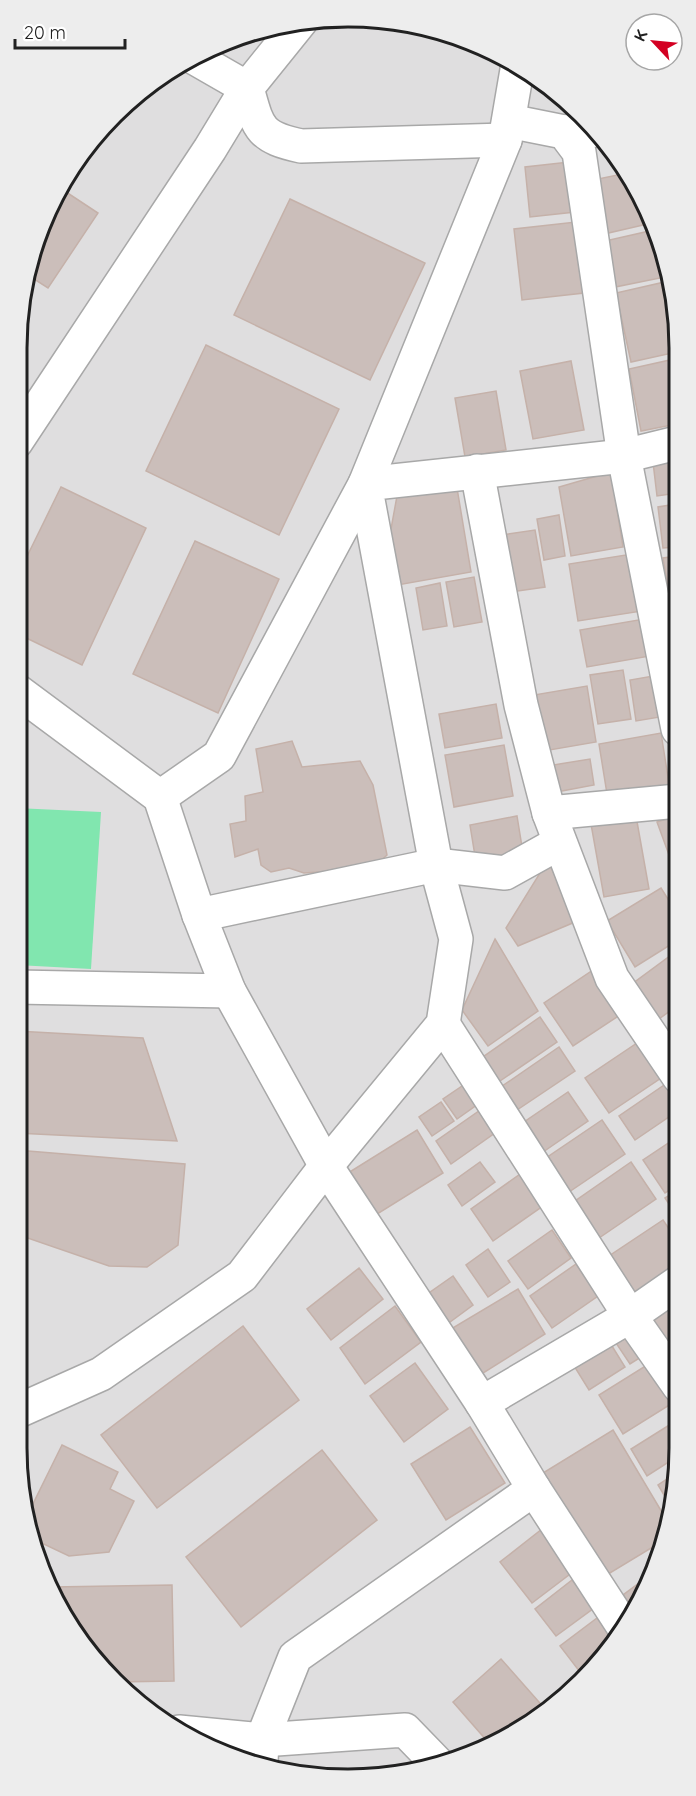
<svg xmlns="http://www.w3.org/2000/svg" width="696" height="1796" viewBox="0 0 696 1796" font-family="Quicksand,sans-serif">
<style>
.residential{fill:#dfdedf}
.pitch{fill:#81e6af}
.building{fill:#cbbeba;stroke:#c5b1a9;stroke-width:1.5}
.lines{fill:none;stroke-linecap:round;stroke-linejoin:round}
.minor-casing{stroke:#a8a8a8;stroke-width:36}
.minor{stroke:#fff;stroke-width:33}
.rim{fill:none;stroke:#212121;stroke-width:3}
</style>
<rect width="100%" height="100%" fill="#f2ede8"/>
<path class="residential" d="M305 19 434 28 514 61 597 129 645 202 677 304 679 1448 668 1534 611 1650 532 1724 413 1773 304 1777 183 1735 99 1666 34 1555 16 1448V348L28 262 85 146 183 61Z"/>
<path class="pitch" d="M16 808 101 812 91 969 17 965Z"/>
<g class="building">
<path d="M569 162 575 212 530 217 525 167Z"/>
<path d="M627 173 645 202 652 223 604 234 593 180Z"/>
<path d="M63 190 98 213 48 288 26 274 28 262Z"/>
<path d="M290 199 425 263 370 380 234 315Z"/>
<path d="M576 222 584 293 522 300 514 229Z"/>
<path d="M654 230 665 277 615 287 605 241Z"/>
<path d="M669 281 677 319V352L631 362 616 293Z"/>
<path d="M206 345 339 409 279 535 146 471Z"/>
<path d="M670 360 677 393V424L641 431 629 369Z"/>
<path d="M571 361 584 430 533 439 520 371Z"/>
<path d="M496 391 506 450 465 457 455 398Z"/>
<path d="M677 458V493L657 496 653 462Z"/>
<path d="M611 472 623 547 571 556 559 487Z"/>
<path d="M61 487 146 528 82 665 16 633V579Z"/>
<path d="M457 488 471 572 392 586 387 551 397 496Z"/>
<path d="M677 504V547L663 548 658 507Z"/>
<path d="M559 515 565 556 544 560 537 519Z"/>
<path d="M535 530 545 587 511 592 502 535Z"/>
<path d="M195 541 279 579 218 713 133 674Z"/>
<path d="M632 554 642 611 578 621 569 564Z"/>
<path d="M677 556V604L671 605 663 558Z"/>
<path d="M474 577 482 622 454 627 446 582Z"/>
<path d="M440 583 447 626 423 630 416 588Z"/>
<path d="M644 619 650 656 587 667 580 630Z"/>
<path d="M623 670 631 719 598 724 590 675Z"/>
<path d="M653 676 660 717 636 721 630 680Z"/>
<path d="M587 686 596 742 538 752 528 696Z"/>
<path d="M496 704 502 738 445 748 439 714Z"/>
<path d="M661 733 670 790 608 800 599 744Z"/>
<path d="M292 741 302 767 360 761 373 785 387 855 373 868 304 873 289 868 271 872 261 865 258 849 235 857 230 824 246 821 245 796 263 792 256 749Z"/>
<path d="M504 745 513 796 454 807 445 755Z"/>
<path d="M590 759 594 785 551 793 547 766Z"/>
<path d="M678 815V861L672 863 657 822Z"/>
<path d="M517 816 523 853 476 862 470 825Z"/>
<path d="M636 816 649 889 604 897 591 824Z"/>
<path d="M548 860 575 922 518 946 506 928Z"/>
<path d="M661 888 678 915V940L635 967 607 921Z"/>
<path d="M495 939 538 1011 488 1046 462 1010Z"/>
<path d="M678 950V1005L659 1019 632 984Z"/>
<path d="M593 970 626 1011 573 1046 544 1003Z"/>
<path d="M540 1017 557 1042 497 1083 480 1059Z"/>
<path d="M678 1027 679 1052 667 1036Z"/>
<path d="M16 1031 143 1038 177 1141 16 1133Z"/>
<path d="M643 1039 667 1074 609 1113 585 1078Z"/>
<path d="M559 1047 575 1071 511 1114 495 1091Z"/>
<path d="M670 1081 679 1094V1110L635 1140 619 1116Z"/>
<path d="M468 1082 481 1102 457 1119 443 1099Z"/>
<path d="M568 1092 588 1121 543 1152 524 1122Z"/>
<path d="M441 1102 454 1121 432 1136 419 1117Z"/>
<path d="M486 1106 502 1128 451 1164 436 1141Z"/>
<path d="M602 1120 625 1154 569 1192 546 1158Z"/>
<path d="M417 1130 443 1173 374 1216 348 1173Z"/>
<path d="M679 1136V1184L665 1193 643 1160Z"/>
<path d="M16 1150 185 1164 178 1245 147 1267 109 1266 16 1234Z"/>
<path d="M480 1162 495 1182 462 1206 448 1185Z"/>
<path d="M631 1162 656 1199 599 1238 575 1201Z"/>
<path d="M530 1167 553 1199 493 1241 471 1209Z"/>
<path d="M679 1189V1219L665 1198Z"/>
<path d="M663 1220 679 1244V1268L634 1299 606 1258Z"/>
<path d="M552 1230 571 1258 528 1289 508 1261Z"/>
<path d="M488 1249 510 1282 488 1297 466 1265Z"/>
<path d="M576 1264 598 1296 552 1328 530 1296Z"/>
<path d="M359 1268 383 1299 331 1340 307 1309Z"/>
<path d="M453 1276 473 1305 446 1325 426 1295Z"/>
<path d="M518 1289 545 1334 480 1375 451 1329Z"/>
<path d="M679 1290V1348L672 1353 644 1317Z"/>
<path d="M395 1306 421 1342 365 1384 340 1348Z"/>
<path d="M630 1321 649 1352 630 1364 610 1334Z"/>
<path d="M243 1326 299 1400 157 1508 101 1435Z"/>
<path d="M607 1338 625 1367 589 1390 571 1361Z"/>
<path d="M415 1363 448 1409 404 1442 370 1396Z"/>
<path d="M647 1365 671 1404 623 1434 599 1395Z"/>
<path d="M679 1419 678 1456 647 1476 631 1449Z"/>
<path d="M470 1427 505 1483 446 1520 411 1464Z"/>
<path d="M613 1430 669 1524 666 1539 605 1576 543 1473Z"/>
<path d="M62 1445 118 1472 110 1489 134 1501 109 1552 69 1556 31 1538 28 1514Z"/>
<path d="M322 1450 377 1520 241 1627 186 1557Z"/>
<path d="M676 1473 672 1504 670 1505 658 1485Z"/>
<path d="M542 1529 574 1571 532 1603 500 1562Z"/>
<path d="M647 1577 632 1607 623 1595Z"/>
<path d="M572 1580 594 1608 556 1636 535 1609Z"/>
<path d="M172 1585 174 1681 117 1682 99 1666 53 1587Z"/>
<path d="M597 1618 615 1642 611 1650 583 1676 560 1646Z"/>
<path d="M501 1659 546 1710 531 1724 488 1742 453 1702Z"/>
</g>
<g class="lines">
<defs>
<g id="minor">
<path d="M193 57 247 88C258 127 258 137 301 146L505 140"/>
<path d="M509 121 564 132 579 152 624 456 678 729"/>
<path d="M564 132 598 130"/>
<path d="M16 442 210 149 247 88 301 21"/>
<path d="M477 471 521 705 549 813"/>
<path d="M16 690 160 797 199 915 229 991 326 1166 482 1403"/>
<path d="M160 797 219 756 365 484 505 140 518 64"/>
<path d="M678 801 549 813 612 978 679 1077"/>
<path d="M199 915 436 865 505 873 559 843"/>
<path d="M16 987 229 991"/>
<path d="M443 1024 630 1316 679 1386"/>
<path d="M16 1412 101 1374 242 1276 326 1166 443 1024 456 939 436 865 365 484 624 456 677 443"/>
<path d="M534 1489 623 1626"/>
<path d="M179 1732 262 1740 261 1762"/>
<path d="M437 1763 405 1730 262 1740 295 1657 534 1489 482 1403 630 1316 679 1282"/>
</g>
</defs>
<use href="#minor" class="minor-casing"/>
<use href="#minor" class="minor"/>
</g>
<path d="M0 0H696V1796H0ZM348 27H348A321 321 0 0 1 669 348V1448A321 321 0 0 1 348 1769H348A321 321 0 0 1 27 1448V348A321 321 0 0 1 348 27Z" fill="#ededed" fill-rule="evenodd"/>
<path class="rim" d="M348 27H348A321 321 0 0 1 669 348V1448A321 321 0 0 1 348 1769H348A321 321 0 0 1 27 1448V348A321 321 0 0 1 348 27Z"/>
<g transform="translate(654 42) rotate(296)"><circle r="28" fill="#ffffff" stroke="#a6a6a6" stroke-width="1.5"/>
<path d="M0-4.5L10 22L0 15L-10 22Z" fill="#d30022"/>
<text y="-9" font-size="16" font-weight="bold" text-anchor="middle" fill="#212121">K</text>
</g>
<path d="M15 39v9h110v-9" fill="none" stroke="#212121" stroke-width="3"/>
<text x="24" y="39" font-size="18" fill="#212121" stroke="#ffffff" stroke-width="4.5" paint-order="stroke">20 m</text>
</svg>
